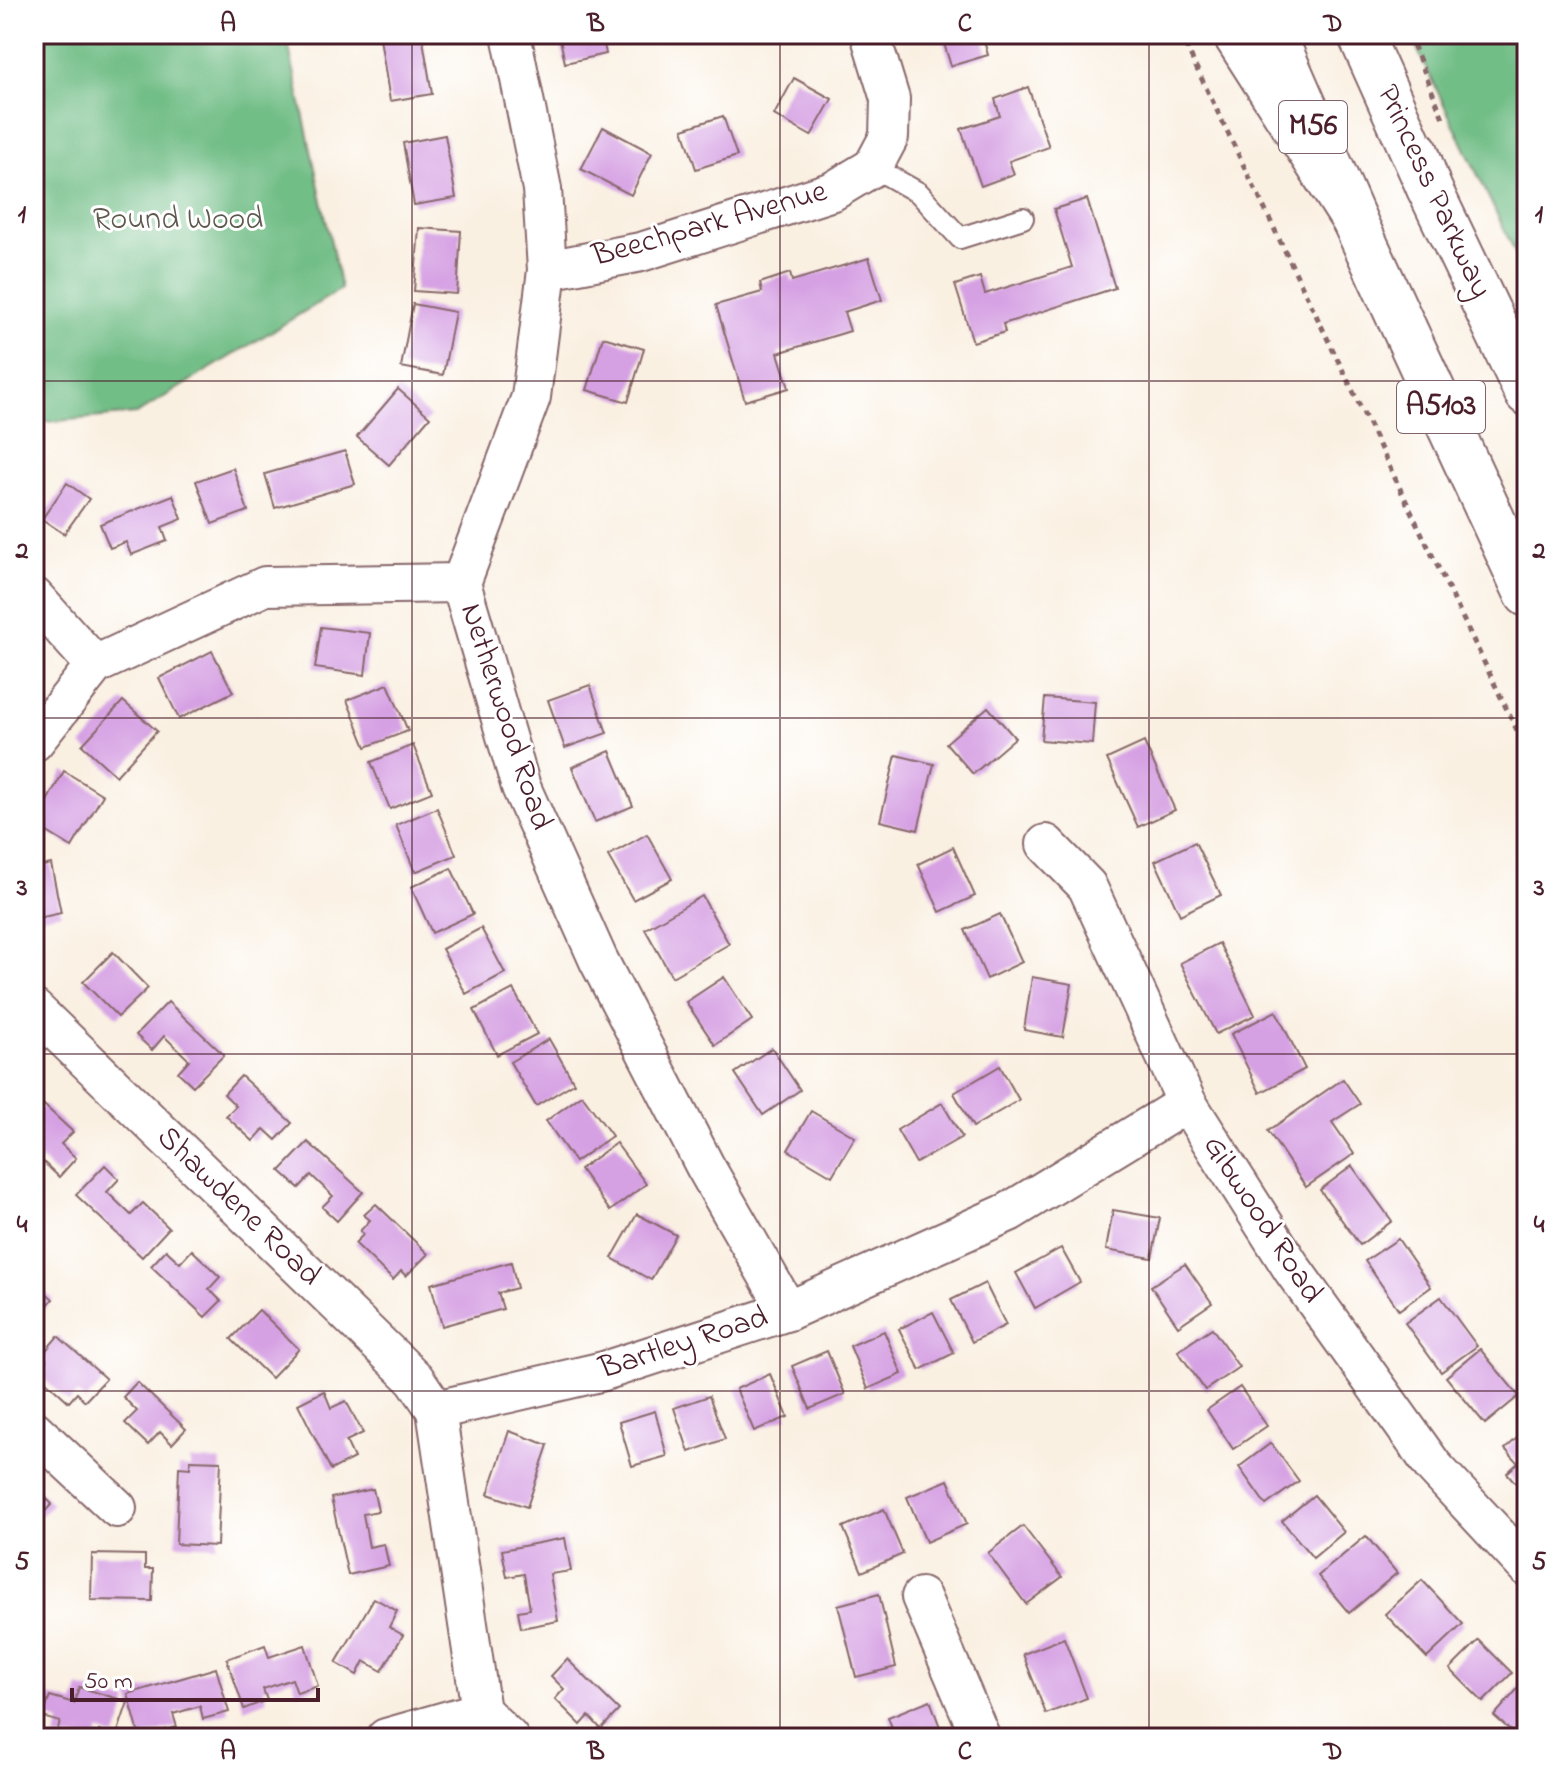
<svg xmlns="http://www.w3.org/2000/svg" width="1561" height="1772" viewBox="0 0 1561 1772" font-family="'Indie Flower',sans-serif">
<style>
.forest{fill:#72be87;stroke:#5e6e59;stroke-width:2}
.building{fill:#d6a1e3}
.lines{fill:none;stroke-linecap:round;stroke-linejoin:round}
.service-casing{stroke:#88686b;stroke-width:24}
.minor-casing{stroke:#88686b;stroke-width:42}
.trunk-casing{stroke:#88686b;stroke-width:48}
.motorway-casing{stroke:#88686b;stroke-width:48}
.path{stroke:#88686b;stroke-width:5;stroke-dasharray:6 6;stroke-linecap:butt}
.service{stroke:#fff;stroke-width:20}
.minor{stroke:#fff;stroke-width:38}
.trunk{stroke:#fff;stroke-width:44}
.motorway{stroke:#fff;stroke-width:44}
.grid{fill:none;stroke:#4a1f2b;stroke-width:2;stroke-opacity:0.55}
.labels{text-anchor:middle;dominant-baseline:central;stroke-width:6;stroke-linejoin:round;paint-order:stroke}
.shield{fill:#fff;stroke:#80626b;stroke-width:2}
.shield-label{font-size:30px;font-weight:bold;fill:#4a1f2b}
.street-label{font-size:32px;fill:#4a1f2b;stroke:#fff}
.park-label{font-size:32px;fill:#5e594e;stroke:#fff}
.neatline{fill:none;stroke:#4a1f2b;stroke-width:3}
.grid-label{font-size:26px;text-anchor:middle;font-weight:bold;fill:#4a1f2b}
</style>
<rect width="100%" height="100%" fill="#fff"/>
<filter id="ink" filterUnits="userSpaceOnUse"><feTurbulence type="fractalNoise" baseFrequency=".0125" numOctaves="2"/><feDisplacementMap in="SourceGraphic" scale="16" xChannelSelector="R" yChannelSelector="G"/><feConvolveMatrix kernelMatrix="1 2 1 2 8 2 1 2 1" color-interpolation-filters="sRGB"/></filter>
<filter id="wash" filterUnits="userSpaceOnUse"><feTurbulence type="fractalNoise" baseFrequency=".006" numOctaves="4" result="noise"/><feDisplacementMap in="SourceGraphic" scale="32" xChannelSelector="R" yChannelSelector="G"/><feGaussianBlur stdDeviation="1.8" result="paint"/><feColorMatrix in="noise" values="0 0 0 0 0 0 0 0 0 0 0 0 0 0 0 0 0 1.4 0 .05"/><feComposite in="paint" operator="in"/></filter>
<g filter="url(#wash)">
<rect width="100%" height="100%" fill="#faf0e2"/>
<g class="forest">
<path d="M34 34H286L341 289 136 414 34 423Z"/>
<path d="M1410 34H1527V277Z"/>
</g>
<g id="blocks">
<g class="building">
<path d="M405 34H422L432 94 390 101 380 38Z"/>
<path d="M559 34H602L606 54 565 63Z"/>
<path d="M941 34H982L988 55 951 66Z"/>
<path d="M794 78 832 99 811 136 774 115Z"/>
<path d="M1028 87 1049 147 1009 161 1014 174 981 186 961 129 1000 116 995 99Z"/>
<path d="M723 116 737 156 696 169 683 129Z"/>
<path d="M603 127 652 153 631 195 581 169Z"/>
<path d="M445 135 456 198 414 205 403 143Z"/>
<path d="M1087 199 1115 288 1003 324 1005 332 973 342 955 285 980 277 985 294 1072 267 1054 209Z"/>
<path d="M419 228 461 231 457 294 414 291Z"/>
<path d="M869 258 882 300 844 312 850 331 778 353 789 388 745 401 716 305 762 292 760 283 790 273 792 281Z"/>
<path d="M413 304 455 312 443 375 401 367Z"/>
<path d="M603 337 644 349 628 402 587 390Z"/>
<path d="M398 389 430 417 389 465 357 437Z"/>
<path d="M345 451 355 484 275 508 265 474Z"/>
<path d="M233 468 248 511 212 524 196 481Z"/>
<path d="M67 483 89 499 64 534 42 519Z"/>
<path d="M173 495 182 519 162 527 167 541 131 555 126 542 110 548 100 524Z"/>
<path d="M321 627 370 633 365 675 315 668Z"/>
<path d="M212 651 233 692 179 719 159 678Z"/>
<path d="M388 684 408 731 366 747 347 700Z"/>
<path d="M590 685 607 733 565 748 548 700Z"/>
<path d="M1045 698 1095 702 1092 744 1041 740Z"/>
<path d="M123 701 157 731 116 776 82 745Z"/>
<path d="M988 707 1015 738 973 774 946 743Z"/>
<path d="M1144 742 1175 810 1138 827 1107 759Z"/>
<path d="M413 745 432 792 390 809 371 762Z"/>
<path d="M610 751 633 806 595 822 572 767Z"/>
<path d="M896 755 934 764 918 830 880 821Z"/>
<path d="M64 771 103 795 72 847 34 824Z"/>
<path d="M437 808 456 855 415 872 396 825Z"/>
<path d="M647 834 672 879 633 900 608 856Z"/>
<path d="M1195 842 1221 895 1180 915 1155 861Z"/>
<path d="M953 847 975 896 940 912 918 864Z"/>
<path d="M51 864 61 913 34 919V868Z"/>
<path d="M451 868 473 914 432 933 411 887Z"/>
<path d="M702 896 729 944 672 977 645 929Z"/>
<path d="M1000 914 1022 962 987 979 965 930Z"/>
<path d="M481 928 505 973 466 994 442 949Z"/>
<path d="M1219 943 1255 1015 1216 1034 1180 963Z"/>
<path d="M113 952 148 988 118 1017 83 982Z"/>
<path d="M724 977 752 1020 715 1045 686 1002Z"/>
<path d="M1032 977 1072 984 1063 1037 1024 1030Z"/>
<path d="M513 989 537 1034 497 1055 474 1010Z"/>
<path d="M168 1002 224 1055 193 1086 178 1072 189 1060 164 1036 152 1050 136 1035Z"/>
<path d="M1276 1011 1305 1069 1260 1093 1231 1034Z"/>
<path d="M549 1039 574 1083 536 1106 510 1062Z"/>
<path d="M772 1048 800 1090 763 1115 735 1073Z"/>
<path d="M1000 1066 1019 1100 973 1127 954 1093Z"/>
<path d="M241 1076 292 1123 276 1140 264 1129 253 1141 226 1116 236 1106 224 1094Z"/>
<path d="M1343 1079 1360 1104 1332 1122 1354 1154 1306 1187 1268 1131Z"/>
<path d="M582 1095 612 1136 575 1162 546 1121Z"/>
<path d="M942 1103 962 1137 916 1163 897 1130Z"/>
<path d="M44 1105 73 1132 61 1144 76 1158 59 1177 34 1153V1116Z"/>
<path d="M811 1111 855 1137 832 1176 788 1150Z"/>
<path d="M308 1142 363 1192 337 1221 322 1207 333 1196 311 1175 299 1188 280 1171Z"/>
<path d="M616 1143 646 1184 610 1211 580 1169Z"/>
<path d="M105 1165 119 1179 107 1192 131 1215 143 1203 169 1228 142 1257 76 1195Z"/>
<path d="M1352 1166 1392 1221 1360 1245 1320 1190Z"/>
<path d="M376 1204 428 1254 406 1276 401 1271 393 1280 355 1243 364 1234 360 1231 370 1220 364 1215Z"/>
<path d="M1113 1210 1160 1218 1152 1258 1106 1250Z"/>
<path d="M637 1214 676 1235 651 1280 612 1258Z"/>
<path d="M1398 1239 1431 1287 1399 1310 1365 1261Z"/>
<path d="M1061 1248 1080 1282 1035 1308 1016 1273Z"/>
<path d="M166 1250 180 1263 192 1250 220 1277 209 1289 221 1301 205 1317 151 1266Z"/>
<path d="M511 1262 517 1288 498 1293 503 1309 442 1326 431 1284Z"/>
<path d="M1185 1264 1212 1303 1178 1326 1151 1286Z"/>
<path d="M34 1282 53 1299 37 1317 34 1315Z"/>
<path d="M985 1283 1006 1325 972 1342 951 1300Z"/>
<path d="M1441 1297 1477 1346 1441 1372 1405 1323Z"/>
<path d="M259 1310 299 1349 271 1378 231 1339Z"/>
<path d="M933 1312 954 1353 920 1370 899 1329Z"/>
<path d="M1212 1328 1239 1367 1205 1390 1178 1351Z"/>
<path d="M884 1331 902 1374 868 1389 850 1346Z"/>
<path d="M58 1336 106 1379 85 1401 77 1393 69 1402 35 1371 46 1360 41 1356Z"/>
<path d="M1480 1349 1519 1396 1485 1424 1446 1377Z"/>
<path d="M827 1351 845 1394 810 1409 792 1366Z"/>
<path d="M770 1374 788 1417 754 1431 736 1389Z"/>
<path d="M137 1382 186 1429 172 1444 160 1432 148 1445 125 1423 137 1411 123 1397Z"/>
<path d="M1240 1387 1267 1426 1233 1449 1207 1410Z"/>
<path d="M324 1391 331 1408 346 1401 363 1433 346 1441 354 1458 331 1470 298 1404Z"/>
<path d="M709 1396 725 1439 689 1452 674 1408Z"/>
<path d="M655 1411 667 1456 632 1466 619 1422Z"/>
<path d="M1527 1429V1496L1507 1473 1518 1463 1505 1449Z"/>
<path d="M509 1431 548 1445 527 1507 488 1494Z"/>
<path d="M1271 1443 1299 1481 1266 1505 1239 1467Z"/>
<path d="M190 1460 221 1461 217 1546 176 1544 179 1467 190 1468Z"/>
<path d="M948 1480 967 1524 926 1542 907 1497Z"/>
<path d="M34 1486 52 1504 34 1523Z"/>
<path d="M373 1489 378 1511 363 1514 369 1547 384 1544 389 1566 348 1575 331 1498Z"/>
<path d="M1314 1495 1344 1532 1313 1558 1282 1521Z"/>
<path d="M884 1509 903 1554 862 1572 843 1527Z"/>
<path d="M1023 1526 1062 1577 1026 1604 988 1553Z"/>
<path d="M1366 1536 1397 1573 1349 1613 1318 1576Z"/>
<path d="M565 1538 571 1571 550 1574 558 1621 521 1628 518 1611 530 1609 524 1574 507 1577 502 1550Z"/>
<path d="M92 1554 145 1555V1569H153L152 1601 91 1600Z"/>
<path d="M1422 1580 1463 1624 1427 1658 1385 1614Z"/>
<path d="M879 1594 896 1667 856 1677 838 1605Z"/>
<path d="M374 1598 397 1611 389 1627 403 1635 382 1671 364 1661 357 1675 336 1663Z"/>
<path d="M1064 1638 1087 1698 1046 1714 1023 1654Z"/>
<path d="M1479 1640 1512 1673 1483 1702 1450 1669Z"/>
<path d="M265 1645 269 1657 305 1645 318 1686 297 1693 292 1679 263 1689 267 1700 244 1709 227 1659Z"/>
<path d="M567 1659 619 1710 601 1729 589 1716 581 1725 555 1699 564 1689 551 1676Z"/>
<path d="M216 1668 229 1712 203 1719 200 1706 173 1714 177 1727 140 1737 128 1694Z"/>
<path d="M1521 1685 1527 1691V1738H1519L1494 1716Z"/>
<path d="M79 1687 128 1702 116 1737 99 1731 97 1738H55L60 1722 43 1717 50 1696 74 1703Z"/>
<path d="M930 1700 944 1738H896L888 1717Z"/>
</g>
</g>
</g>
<g filter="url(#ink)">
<use href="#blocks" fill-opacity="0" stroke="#88686b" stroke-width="2"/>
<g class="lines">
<defs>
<path id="service" d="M873 167 919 193 960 238 1023 218"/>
<g id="minor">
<path d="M511 34 542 189 547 270 531 397 461 583 521 787 598 959 705 1166 788 1311"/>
<path d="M547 270 641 252 833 191 873 167 889 137 890 99 870 34"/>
<path d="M34 597 95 665"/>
<path d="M34 742 95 665 265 586 461 583"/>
<path d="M1046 844 1087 886 1187 1103 1293 1270 1433 1466 1527 1567"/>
<path d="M34 1009 415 1379 436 1410"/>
<path d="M34 1430 117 1508"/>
<path d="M921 1597 981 1738"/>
<path d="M481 1711 436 1410 604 1371 788 1311 1009 1212 1187 1103"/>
<path d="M481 1711 509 1738"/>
<path d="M386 1738 481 1711"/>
</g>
<g id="trunk">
<path d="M1235 34 1354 220 1527 594"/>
<path d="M1416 152 1429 188 1527 393"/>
</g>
<g id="motorway">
<path d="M1273 34 1354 220"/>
<path d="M1360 34 1429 188"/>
</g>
</defs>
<use href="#service" class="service-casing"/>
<use href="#minor" class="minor-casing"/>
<use href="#trunk" class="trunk-casing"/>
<use href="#motorway" class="motorway-casing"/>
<g class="path">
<path d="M1180 34 1527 751"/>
<path d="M1409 34 1443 118"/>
</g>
<use href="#service" class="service"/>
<use href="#minor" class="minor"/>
<use href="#trunk" class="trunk"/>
<use href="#motorway" class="motorway"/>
</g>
</g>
<path class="grid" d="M412 34V1738M780 34V1738M1149 34V1738M34 381H1527M34 718H1527M34 1054H1527M34 1391H1527"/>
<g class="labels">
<g class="shield">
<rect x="1279" y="101" width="68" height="52" rx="6"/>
<rect x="1397" y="381" width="88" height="52" rx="6"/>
</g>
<g class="shield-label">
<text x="1313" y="127">M56</text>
<text x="1441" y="407">A5103</text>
</g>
<g class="street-label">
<text transform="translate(1433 192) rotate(65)">Princess Parkway</text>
<text transform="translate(710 225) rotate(-16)">Beechpark Avenue</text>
<text transform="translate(505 717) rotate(72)">Netherwood Road</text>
<text transform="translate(238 1207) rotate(44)">Shawdene Road</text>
<text transform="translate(1262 1220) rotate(57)">Gibwood Road</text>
<text transform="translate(684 1344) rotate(-18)">Bartley Road</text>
</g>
<g class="park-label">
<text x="178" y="220">Round Wood</text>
</g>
</g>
<rect width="1561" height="1772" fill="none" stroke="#fff" stroke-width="88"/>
<path d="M72 1688v12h246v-12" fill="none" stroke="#4a1f2b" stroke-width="4"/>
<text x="84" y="1688" font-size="24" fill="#4a1f2b" stroke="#ffffff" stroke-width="6" paint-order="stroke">50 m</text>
<rect x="44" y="44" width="1473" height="1684" class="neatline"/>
<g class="grid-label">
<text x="228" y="31">A</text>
<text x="596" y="31">B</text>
<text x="965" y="31">C</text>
<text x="1333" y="31">D</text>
<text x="22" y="222">1</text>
<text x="1539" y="222">1</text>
<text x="22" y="558">2</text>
<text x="1539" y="558">2</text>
<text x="22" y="895">3</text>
<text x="1539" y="895">3</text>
<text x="22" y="1232">4</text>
<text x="1539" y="1232">4</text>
<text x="22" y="1569">5</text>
<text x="1539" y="1569">5</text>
<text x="228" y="1759">A</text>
<text x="596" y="1759">B</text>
<text x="965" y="1759">C</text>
<text x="1333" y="1759">D</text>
</g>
</svg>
